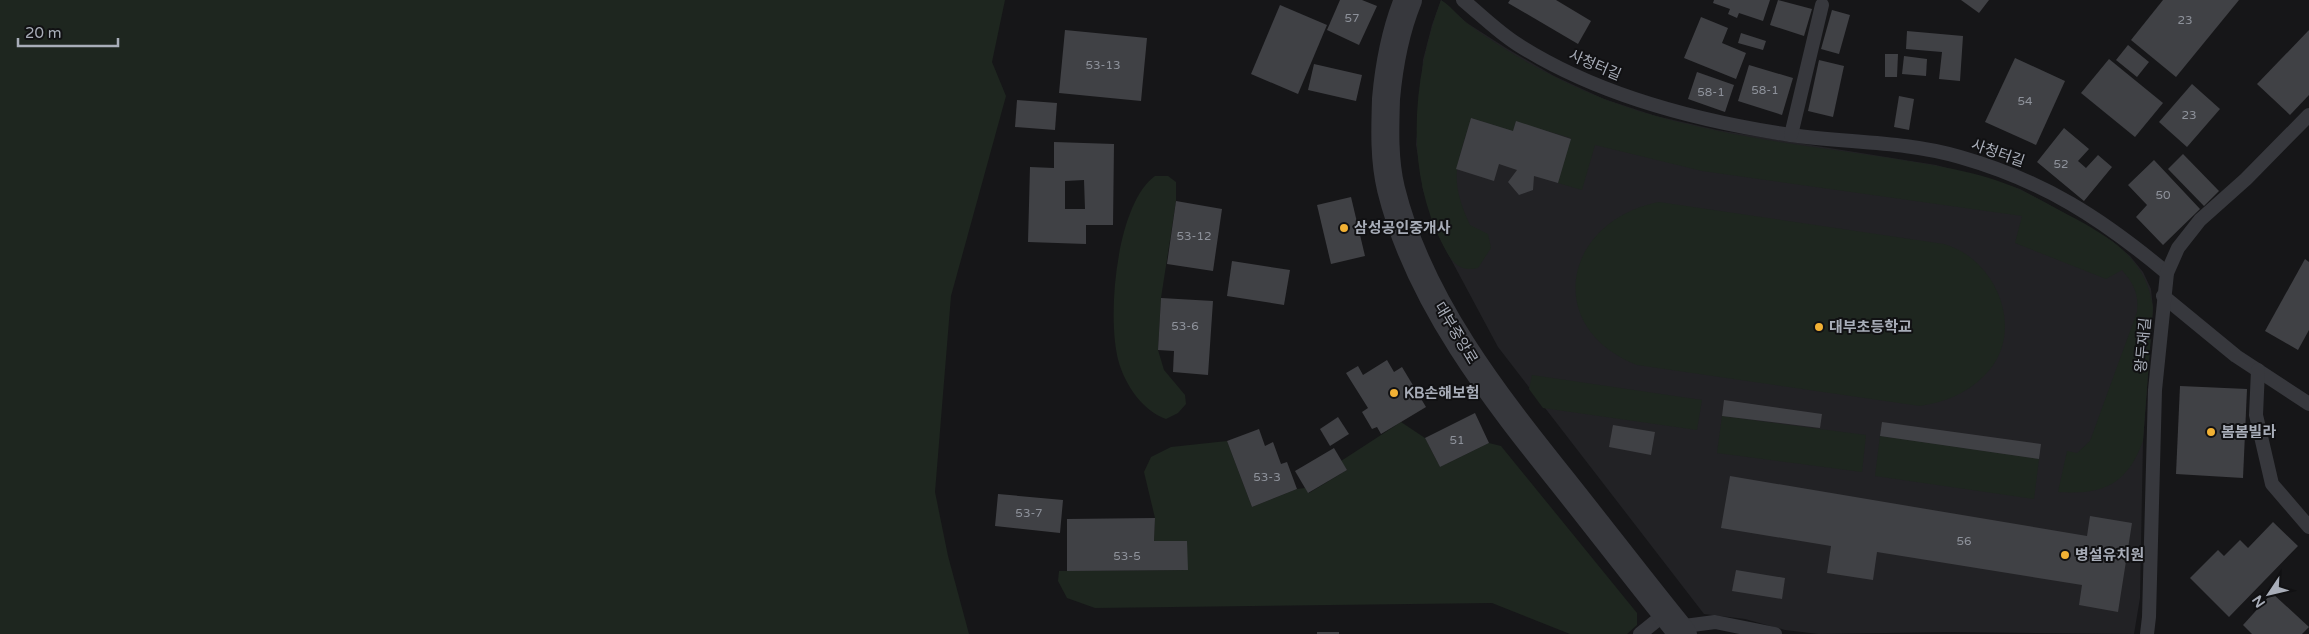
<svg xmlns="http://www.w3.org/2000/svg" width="2309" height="634" viewBox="0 0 2309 634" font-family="'Varela Round','Noto Sans KR',sans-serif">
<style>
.built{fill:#222225}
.green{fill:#1e261f}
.building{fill:#404145;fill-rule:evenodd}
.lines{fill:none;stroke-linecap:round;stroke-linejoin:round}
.service{stroke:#37383d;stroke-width:14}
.tertiary{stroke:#37383d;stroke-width:28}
.poi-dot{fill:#f2b134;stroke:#111113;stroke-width:2}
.labels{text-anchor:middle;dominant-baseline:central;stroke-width:4;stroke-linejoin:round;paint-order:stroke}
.number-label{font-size:12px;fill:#8e929b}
.street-label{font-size:15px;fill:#a8adb8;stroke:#111113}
.poi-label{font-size:15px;font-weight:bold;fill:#a8adb8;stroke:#111113;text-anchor:start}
</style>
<rect width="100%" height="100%" fill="#161618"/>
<path class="built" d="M1441 0 1467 23 1506 48 1554 76 1604 99 1656 116 1717 130 1936 165 1981 177 2020 189 2084 224 2112 241 2130 256 2143 272 2151 289 2153 308 2143 441 2140 598 2134 634 1950 632 1819 634 1785 630 1745 619 1704 614 1498 347 1439 237 1423 190 1416 144 1423 60 1432 25Z"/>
<g class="green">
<path d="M0 0H1005L992 62 1006 96 951 296 935 492 948 556 969 634H0Z"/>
<path d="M1441 0C1451 6 1459 17 1468 24 1524 65 1590 98 1656 116 1730 137 1808 146 1883 157 1927 164 1980 171 2021 190 2040 199 2059 210 2078 220 2116 241 2147 262 2153 308L2143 441C2127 485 2103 495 2058 492L2067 451 2077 453 2090 441 2137 312C2139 294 2134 284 2122 270L2106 279 2015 243 2022 216 1702 171 1595 145 1582 190 1558 183 1571 138 1516 122 1513 131 1471 118C1457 166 1448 177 1470 225L1488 234 1491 248 1478 268C1457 273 1450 259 1442 243 1404 168 1413 76 1441 0Z"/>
<path d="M1155 176H1168L1176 182V201L1161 298 1158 350 1164 370 1185 395 1186 404 1178 413 1166 419C1143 411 1126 386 1119 363 1106 319 1116 204 1155 176Z"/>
<path d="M1659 202 1944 244C1997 259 2028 333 1984 376 1966 394 1945 402 1920 406L1637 365C1542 328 1563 221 1659 202Z"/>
<path d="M1532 375 1702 400 1697 430 1543 408 1529 389Z"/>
<path d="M1722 416 1866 435 1862 472 1717 453Z"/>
<path d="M1401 422 1425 438 1440 467 1489 443 1501 446 1637 613V625L1627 634H1570L1492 603 1095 608 1067 598 1058 581 1059 571 1187 570 1154 541 1155 518 1144 472 1151 457 1171 447 1227 441 1252 507 1297 489 1305 488 1309 493 1347 470 1341 461Z"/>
<path d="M1880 436 2039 459 2034 499 1875 476Z"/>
</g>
<g class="building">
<path d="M1340 0H1362L1377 6 1359 45 1327 30Z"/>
<path d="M1510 0H1556L1591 21 1578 44 1508 3Z"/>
<path d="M1714 0H1770L1763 21 1739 13 1737 18 1728 14 1730 9 1713 3Z"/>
<path d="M1778 0 1812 9 1804 36 1770 25Z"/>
<path d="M1961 0H1989L1979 13Z"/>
<path d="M2163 0H2239L2176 77 2131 40Z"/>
<path d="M1280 5 1327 25 1298 94 1251 74Z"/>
<path d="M1832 10 1850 15 1839 54 1821 49Z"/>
<path d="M1701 17 1728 28 1722 43 1746 53 1736 79 1684 58Z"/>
<path d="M1065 30 1147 38 1141 101 1059 93Z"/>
<path d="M2309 30V95L2290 115 2257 84Z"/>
<path d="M1907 31 1963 36 1960 81 1939 79 1942 52 1906 49Z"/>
<path d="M1741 33 1766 41 1763 50 1738 43Z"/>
<path d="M2128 45 2149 62 2137 77 2116 60Z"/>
<path d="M1885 54H1898L1897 77H1885Z"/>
<path d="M1904 56 1927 59 1926 76 1902 74Z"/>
<path d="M2015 58 2065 81 2036 145 1985 122Z"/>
<path d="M2109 59 2163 103 2135 137 2081 93Z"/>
<path d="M1819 60 1844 66 1833 117 1808 111Z"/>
<path d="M1314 64 1362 75 1356 101 1308 90Z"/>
<path d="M1749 65 1793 78 1782 115 1738 101Z"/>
<path d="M1697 72 1734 85 1725 112 1688 99Z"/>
<path d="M2192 84 2220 109 2187 147 2159 122Z"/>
<path d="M1899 96 1914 99 1909 130 1894 127Z"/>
<path d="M1017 100 1057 103 1055 130 1015 127Z"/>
<path d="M1471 118 1513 131 1516 121 1571 139 1558 183 1534 176 1533 190 1519 195 1508 182 1517 170 1499 164 1494 181 1456 169Z"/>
<path d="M2064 128 2089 149 2078 161 2086 168 2098 155 2112 167 2084 201 2037 162Z"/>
<path d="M1054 142 1114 144 1113 225H1086V244L1028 242 1030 167 1054 168ZM1084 180 1085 209H1065V181Z"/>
<path d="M2183 154 2219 191 2204 206 2168 169Z"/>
<path d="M2154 160 2200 209 2163 245 2136 217 2147 205 2128 185Z"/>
<path d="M1351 197 1365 256 1331 264 1317 205Z"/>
<path d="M1176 201 1222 209 1213 271 1167 264Z"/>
<path d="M2305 259 2309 262V330L2298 350 2265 331Z"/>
<path d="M1232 261 1290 270 1284 305 1227 296Z"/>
<path d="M1161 298 1213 301 1208 375 1173 372 1174 351 1158 350Z"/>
<path d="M1387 360 1394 372 1402 367 1426 407 1381 434 1377 427 1372 429 1362 412 1368 408 1346 373 1358 366 1363 375Z"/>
<path d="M2180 386 2247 389 2243 478 2176 474Z"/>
<path d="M1724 400 1822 414 1820 428 1722 416Z"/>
<path d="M1475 413 1489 443 1440 467 1425 438Z"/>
<path d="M1338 417 1349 434 1330 446 1320 429Z"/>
<path d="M1882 422 2041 444 2039 459 1880 436Z"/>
<path d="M1613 425 1655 432 1651 455 1609 447Z"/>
<path d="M1259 429 1265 446 1273 442 1281 464 1287 462 1297 489 1252 507 1227 441Z"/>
<path d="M1334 448 1347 470 1308 493 1295 471Z"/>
<path d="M1730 476 2087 536 2090 516 2132 523 2118 612 2079 605 2082 585 1877 552 1873 580 1827 573 1831 546 1721 528Z"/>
<path d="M998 494 1063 500 1060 533 995 526Z"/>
<path d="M1155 518 1154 541H1187L1188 570 1067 571V519Z"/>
<path d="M2273 522 2298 546 2229 617 2190 578 2218 550 2224 556 2240 540 2248 548Z"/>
<path d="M1736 570 1785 578 1782 599 1732 591Z"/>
<path d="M2272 593 2309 627 2302 634H2252L2243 625Z"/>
<rect x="1317" y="632" width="22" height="2"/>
</g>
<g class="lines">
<g class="service">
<path d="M1463 0C1481 15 1498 32 1517 44 1598 96 1697 121 1791 135 1847 143 1906 141 1960 157 2044 181 2101 218 2167 273"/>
<path d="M1791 135 1822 5"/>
<path d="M2163 296 2236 356 2309 404"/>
<path d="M2258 370 2256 415 2272 484 2309 527"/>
<path d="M1677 627 1715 622 1775 634"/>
<path d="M1640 634 1666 613"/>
<path d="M2147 634 2149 617 2155 390 2167 273 2178 248 2200 220 2246 179 2309 115"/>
</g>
<path class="tertiary" d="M1408 0C1395 32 1389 65 1386 99 1385 129 1384 160 1391 189 1419 302 1495 397 1566 486 1605 535 1643 585 1683 634"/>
</g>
<g class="poi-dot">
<circle cx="1344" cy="228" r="5"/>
<circle cx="1819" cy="327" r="5"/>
<circle cx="1394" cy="393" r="5"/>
<circle cx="2211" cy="432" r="5"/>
<circle cx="2065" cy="555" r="5"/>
</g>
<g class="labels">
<g class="number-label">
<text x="1352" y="18">57</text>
<text x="2185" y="20">23</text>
<text x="1103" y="65">53-13</text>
<text x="1765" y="90">58-1</text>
<text x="1711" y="92">58-1</text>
<text x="2025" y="101">54</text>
<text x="2189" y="115">23</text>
<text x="2061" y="164">52</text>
<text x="2163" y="195">50</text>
<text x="1194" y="236">53-12</text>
<text x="1185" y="326">53-6</text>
<text x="1457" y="440">51</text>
<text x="1267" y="477">53-3</text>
<text x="1029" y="513">53-7</text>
<text x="1964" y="541">56</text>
<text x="1127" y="556">53-5</text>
</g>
<g class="street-label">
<text transform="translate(1595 65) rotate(23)">사청터길</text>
<text transform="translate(1998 153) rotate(19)">사청터길</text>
<text transform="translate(1456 333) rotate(59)">대부중앙로</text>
<text transform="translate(2143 345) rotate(-85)">왕두재길</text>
</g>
<g class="poi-label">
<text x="1354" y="228">삼성공인중개사</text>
<text x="1829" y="327">대부초등학교</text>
<text x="1404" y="393">KB손해보험</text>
<text x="2221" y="432">봄봄빌라</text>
<text x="2075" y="555">병설유치원</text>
</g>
</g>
<g transform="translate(2269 594) rotate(235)" stroke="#111113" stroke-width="4" paint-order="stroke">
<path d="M0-4L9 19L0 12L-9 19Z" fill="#a8adb8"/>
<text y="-8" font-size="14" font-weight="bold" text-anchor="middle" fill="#a8adb8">N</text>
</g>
<path d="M18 38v8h100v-8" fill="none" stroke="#a8adb8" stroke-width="2.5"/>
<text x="25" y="38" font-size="15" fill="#a8adb8" stroke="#111113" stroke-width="4" paint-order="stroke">20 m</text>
</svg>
